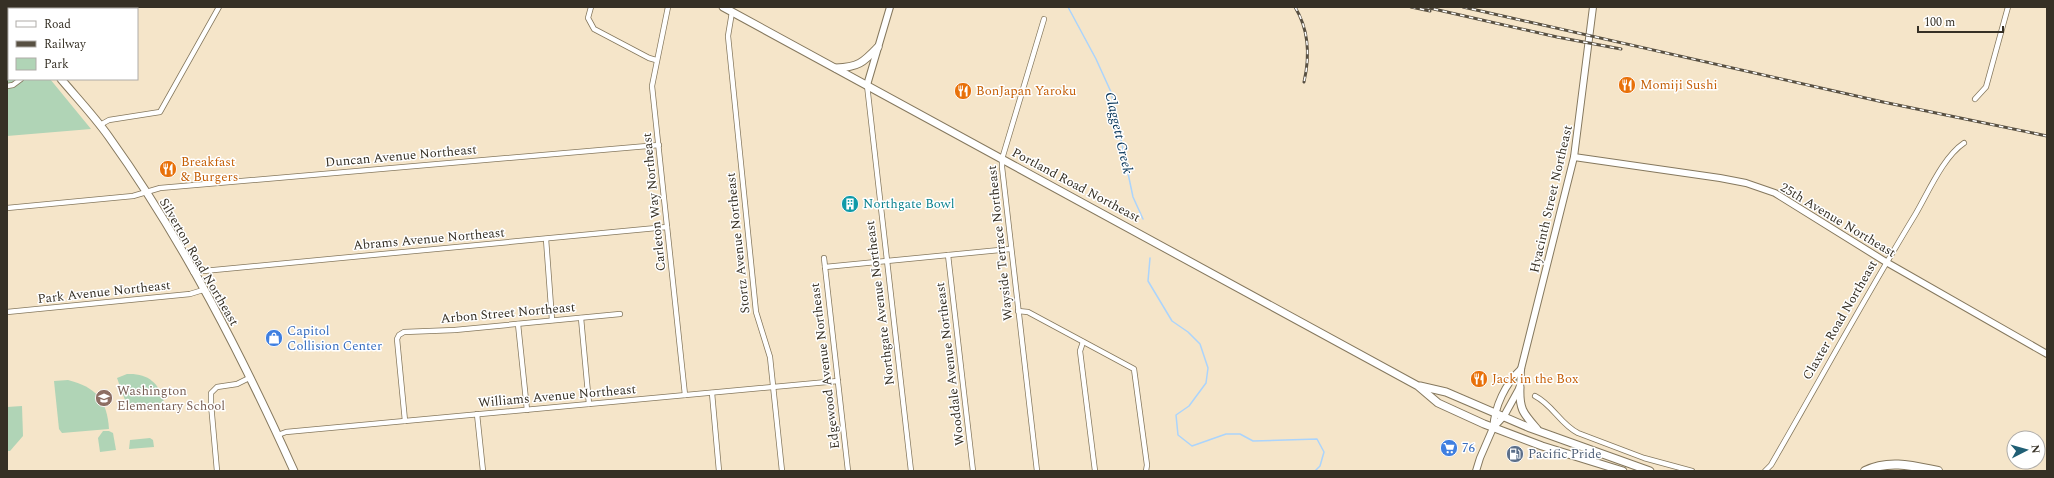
<svg xmlns="http://www.w3.org/2000/svg" width="2054" height="478" viewBox="0 0 2054 478" font-family="Spectral,serif">
<style>
.green{fill:#b0d4b6}
.lines{fill:none;stroke-linecap:round;stroke-linejoin:round}
.stream{stroke:#abd4fc;stroke-width:1.5}
.street-casing{stroke:#85785e;stroke-width:6}
.secondary-casing{stroke:#85785e;stroke-width:8}
.primary-casing{stroke:#85785e;stroke-width:9}
.highway-casing{stroke:#85785e;stroke-width:10}
.street{stroke:#fff;stroke-width:4.5}
.secondary{stroke:#fff;stroke-width:6}
.primary{stroke:#fff;stroke-width:7}
.highway{stroke:#fff;stroke-width:8}
.rail-casing{stroke:#585042;stroke-width:3}
.rail{stroke:#fff;stroke-width:1.5;stroke-dasharray:4.5;stroke-linecap:butt}
.labels{text-anchor:middle;dominant-baseline:central;stroke-width:3;stroke-linejoin:round;paint-order:stroke}
.food-label{font-size:13px;fill:#c56008;stroke:#fff;text-anchor:start}
.street-label{font-size:13px;fill:#363025;stroke:#fff}
.culture-label{font-size:13px;fill:#0d838f;stroke:#fff;text-anchor:start}
.shop-label{font-size:13px;fill:#366cbe;stroke:#fff;text-anchor:start}
.education-label{font-size:13px;fill:#785e54;stroke:#fff;text-anchor:start}
.service-label{font-size:13px;fill:#4e5e75;stroke:#fff;text-anchor:start}
.water-label{font-size:14px;font-style:italic;fill:#023155;stroke:#fff}
</style>
<rect width="100%" height="100%" fill="#f5e5c9"/>
<g class="green">
<path d="M7 28 9 30V79H50L91 129 7 136Z"/>
<path d="M127 374C147 373 159 382 164 402L129 411 117 378Z"/>
<path d="M68 380C96 387 107 400 109 429L62 433 59 429 54 381Z"/>
<path d="M22 406 23 436 10 451H7V407Z"/>
<path d="M103 431H109L113 433 116 450 100 452 98 438Z"/>
<path d="M150 438 153 440 154 447 129 449 130 440Z"/>
</g>
<g class="lines">
<g class="stream">
<path d="M1068 7 1096 59 1111 92 1133 197 1143 219"/>
<path d="M1150 258 1148 281 1172 321 1188 332 1200 344 1208 368 1206 383 1189 406 1176 415 1178 435 1192 446 1226 434H1240L1253 441 1317 439 1324 452 1320 466 1315 471"/>
</g>
<defs>
<g id="street">
<path d="M591 7 588 18 594 29 649 58 656 60"/>
<path d="M668 7 652 86 685 395"/>
<path d="M732 12 728 36 756 312 770 357 782 471"/>
<path d="M867 85 911 471"/>
<path d="M7 86 13 85 21 79"/>
<path d="M1975 99 1986 87 2008 7"/>
<path d="M100 125 109 120 160 112 219 7"/>
<path d="M7 208 133 196 160 188 659 145"/>
<path d="M546 239 552 320"/>
<path d="M948 255 973 471"/>
<path d="M824 258 848 471"/>
<path d="M825 267 1010 249"/>
<path d="M193 272 667 227"/>
<path d="M1018 311 1028 312 1134 369 1147 465 1146 471"/>
<path d="M7 312 190 294 203 290"/>
<path d="M581 318 589 404"/>
<path d="M518 324 527 410"/>
<path d="M1083 342 1080 351 1095 471"/>
<path d="M712 393 719 471"/>
<path d="M1535 396C1553 405 1560 424 1578 433L1644 458 1692 471"/>
<path d="M477 414 483 471"/>
<path d="M405 421 397 339 399 335 404 332 455 330 620 314"/>
<path d="M278 435 286 432 838 381"/>
<path d="M217 471 211 404V393L217 387 237 384 249 378"/>
<path d="M1037 471 1002 167V159L1044 19"/>
<path d="M1765 471 1771 465C1819 382 1865 297 1915 215 1928 193 1943 157 1964 143"/>
</g>
<g id="secondary">
<path d="M76 9 77 7"/>
<path d="M867 85 890 7"/>
<path d="M1574 157 1720 178 1746 183 1775 193 1886 262 2047 354"/>
<path d="M1493 428C1495 406 1505 384 1521 369"/>
<path d="M1476 471 1480 458 1493 428 1504 416 1520 387 1521 369 1574 157 1593 7"/>
</g>
<g id="primary">
<path d="M723 7 1418 386 1438 403 1484 424 1542 446 1623 471"/>
<path d="M7 11 9 13"/>
<path d="M836 68C858 67 863 63 878 47"/>
<path d="M61 79C77 98 95 117 109 137 183 240 242 356 294 471"/>
<path d="M1420 386 1446 392 1530 428 1650 471"/>
<path d="M1520 387C1519 409 1523 413 1537 429"/>
</g>
<path id="highway" d="M1865 471C1889 459 1914 466 1938 471"/>
</defs>
<use href="#street" class="street-casing"/>
<use href="#secondary" class="secondary-casing"/>
<use href="#primary" class="primary-casing"/>
<use href="#highway" class="highway-casing"/>
<use href="#street" class="street"/>
<use href="#secondary" class="secondary"/>
<use href="#primary" class="primary"/>
<use href="#highway" class="highway"/>
<defs>
<g id="rail">
<path d="M1295 7C1309 30 1310 56 1304 82"/>
<path d="M1411 7 1430 11"/>
<path d="M1425 7 1557 37 1621 49"/>
<path d="M1463 7 1883 102 2047 136"/>
</g>
</defs>
<use href="#rail" class="rail-casing"/>
<use href="#rail" class="rail"/>
</g>
<defs>
<symbol id="restaurant-disc" viewBox="-11 -11 22 22"><circle r="9.5" fill="#e8710a" stroke="#fff"/><path d="M-5-6h1v4h1v-4h1v4h1v-4h1v5L-1.5 .5V6h-2V.5L-5-1ZM5-6V6H3V1.5H1.5Q1.5-4 5-6Z" fill="#fff"/></symbol>
<symbol id="building-disc" viewBox="-11 -11 22 22"><circle r="9.5" fill="#0f9aa8" stroke="#fff"/><path d="M-4-6H4V6H1V3H-1V6H-4ZM-2.5-4.3h1.7v1.8h-1.7ZM.8-4.3h1.7v1.8H.8ZM-2.5-1h1.7V.8h-1.7ZM.8-1h1.7V.8H.8Z" fill="#fff"/></symbol>
<symbol id="shop-disc" viewBox="-11 -11 22 22"><circle r="9.5" fill="#3f7fe0" stroke="#fff"/><path d="M-5-2.5h2.3a2.7 3.5 0 0 1 5.4 0H5L5.5 6h-11ZM-1.5-2.5h3a1.5 2.3 0 0 0-3 0Z" fill="#fff"/></symbol>
<symbol id="school-disc" viewBox="-11 -11 22 22"><circle r="9.5" fill="#8d6e63" stroke="#fff"/><path d="M0-5L7-2L0 1L-7-2ZM-4 1L0 2.5L4 1V4Q0 6-4 4Z" fill="#fff"/></symbol>
<symbol id="supermarket-disc" viewBox="-11 -11 22 22"><circle r="9.5" fill="#3f7fe0" stroke="#fff"/><path d="M-6-5.5h2.5l.6 2H6L4.5 2H-2.5L-4.4-4H-6ZM-1.5 3.2a1.3 1.3 0 1 0 .1 0ZM3 3.2a1.3 1.3 0 1 0 .1 0Z" fill="#fff"/></symbol>
<symbol id="fuel-disc" viewBox="-11 -11 22 22"><circle r="9.5" fill="#5c6f8a" stroke="#fff"/><path d="M-5.5-6h7V0h2V4h1.3V-2.5L3-4.5l.8-.8L6-3V5H2.5V1h-1V6h-7ZM-4.2-4.7v3.2H.2V-4.7Z" fill="#fff"/></symbol>
</defs>
<g fill-rule="evenodd">
<use href="#restaurant-disc" x="1617" y="75" width="20" height="20"/>
<use href="#restaurant-disc" x="953" y="81" width="20" height="20"/>
<use href="#restaurant-disc" x="158" y="159" width="20" height="20"/>
<use href="#building-disc" x="840" y="194" width="20" height="20"/>
<use href="#shop-disc" x="264" y="328" width="20" height="20"/>
<use href="#restaurant-disc" x="1469" y="369" width="20" height="20"/>
<use href="#school-disc" x="94" y="388" width="20" height="20"/>
<use href="#supermarket-disc" x="1439" y="438" width="20" height="20"/>
<use href="#fuel-disc" x="1505" y="444" width="20" height="20"/>
</g>
<g class="labels">
<g class="food-label">
<text x="1640" y="85">Momiji Sushi</text>
<text x="976" y="91">BonJapan Yaroku</text>
<text x="181" y="162">Breakfast<tspan x="181" dy="15">&amp; Burgers</tspan></text>
<text x="1492" y="379">Jack in the Box</text>
</g>
<g class="street-label">
<text transform="translate(401 156) rotate(-5)">Duncan Avenue Northeast</text>
<text transform="translate(1076 185) rotate(28)">Portland Road Northeast</text>
<text transform="translate(1551 199) rotate(-77)">Hyacinth Street Northeast</text>
<text transform="translate(654 202) rotate(-96)">Carleton Way Northeast</text>
<text transform="translate(1838 220) rotate(31)">25th Avenue Northeast</text>
<text transform="translate(429 239) rotate(-5)">Abrams Avenue Northeast</text>
<text transform="translate(738 243) rotate(-96)">Stortz Avenue Northeast</text>
<text transform="translate(1000 243) rotate(-96)">Wayside Terrace Northeast</text>
<text transform="translate(199 262) rotate(60)">Silverton Road Northeast</text>
<text transform="translate(104 292) rotate(-6)">Park Avenue Northeast</text>
<text transform="translate(880 303) rotate(-97)">Northgate Avenue Northeast</text>
<text transform="translate(508 313) rotate(-5)">Arbon Street Northeast</text>
<text transform="translate(1840 320) rotate(-60)">Claxter Road Northeast</text>
<text transform="translate(950 364) rotate(-97)">Wooddale Avenue Northeast</text>
<text transform="translate(825 366) rotate(-97)">Edgewood Avenue Northeast</text>
<text transform="translate(557 396) rotate(-5)">Williams Avenue Northeast</text>
</g>
<g class="culture-label">
<text x="863" y="204">Northgate Bowl</text>
</g>
<g class="shop-label">
<text x="287" y="331">Capitol<tspan x="287" dy="15">Collision Center</tspan></text>
<text x="1462" y="448">76</text>
</g>
<g class="education-label">
<text x="117" y="391">Washington<tspan x="117" dy="15">Elementary School</tspan></text>
</g>
<g class="service-label">
<text x="1528" y="454">Pacific Pride</text>
</g>
<g class="water-label">
<text transform="translate(1119 133) rotate(77)">Claggett Creek</text>
</g>
</g>
<rect width="2054" height="478" fill="none" stroke="#363025" stroke-width="16"/>
<rect x="8" y="8" width="130" height="72" fill="#ffffff" stroke="#afaca8"/>
<rect x="16" y="21" width="20" height="6" fill="#ffffff" stroke="#afaca8"/>
<text x="44" y="28" font-size="12" fill="#363025">Road</text>
<rect x="16" y="41" width="20" height="6" fill="#585042" stroke="#afaca8"/>
<text x="44" y="48" font-size="12" fill="#363025">Railway</text>
<rect x="16" y="58" width="20" height="12" fill="#b0d4b6" stroke="#afaca8"/>
<text x="44" y="68" font-size="12" fill="#363025">Park</text>
<g transform="translate(2026 450) rotate(84)"><circle r="19" fill="#ffffff" stroke="#afaca8"/>
<path d="M0-3L7 15L0 10L-7 15Z" fill="#205f75"/>
<text y="-6" font-size="11" font-weight="bold" text-anchor="middle" fill="#363025">N</text>
</g>
<path d="M1918 26v6h85v-6" fill="none" stroke="#363025" stroke-width="2"/>
<text x="1924" y="26" font-size="12" fill="#363025" stroke="#ffffff" stroke-width="3" paint-order="stroke">100 m</text>
</svg>
